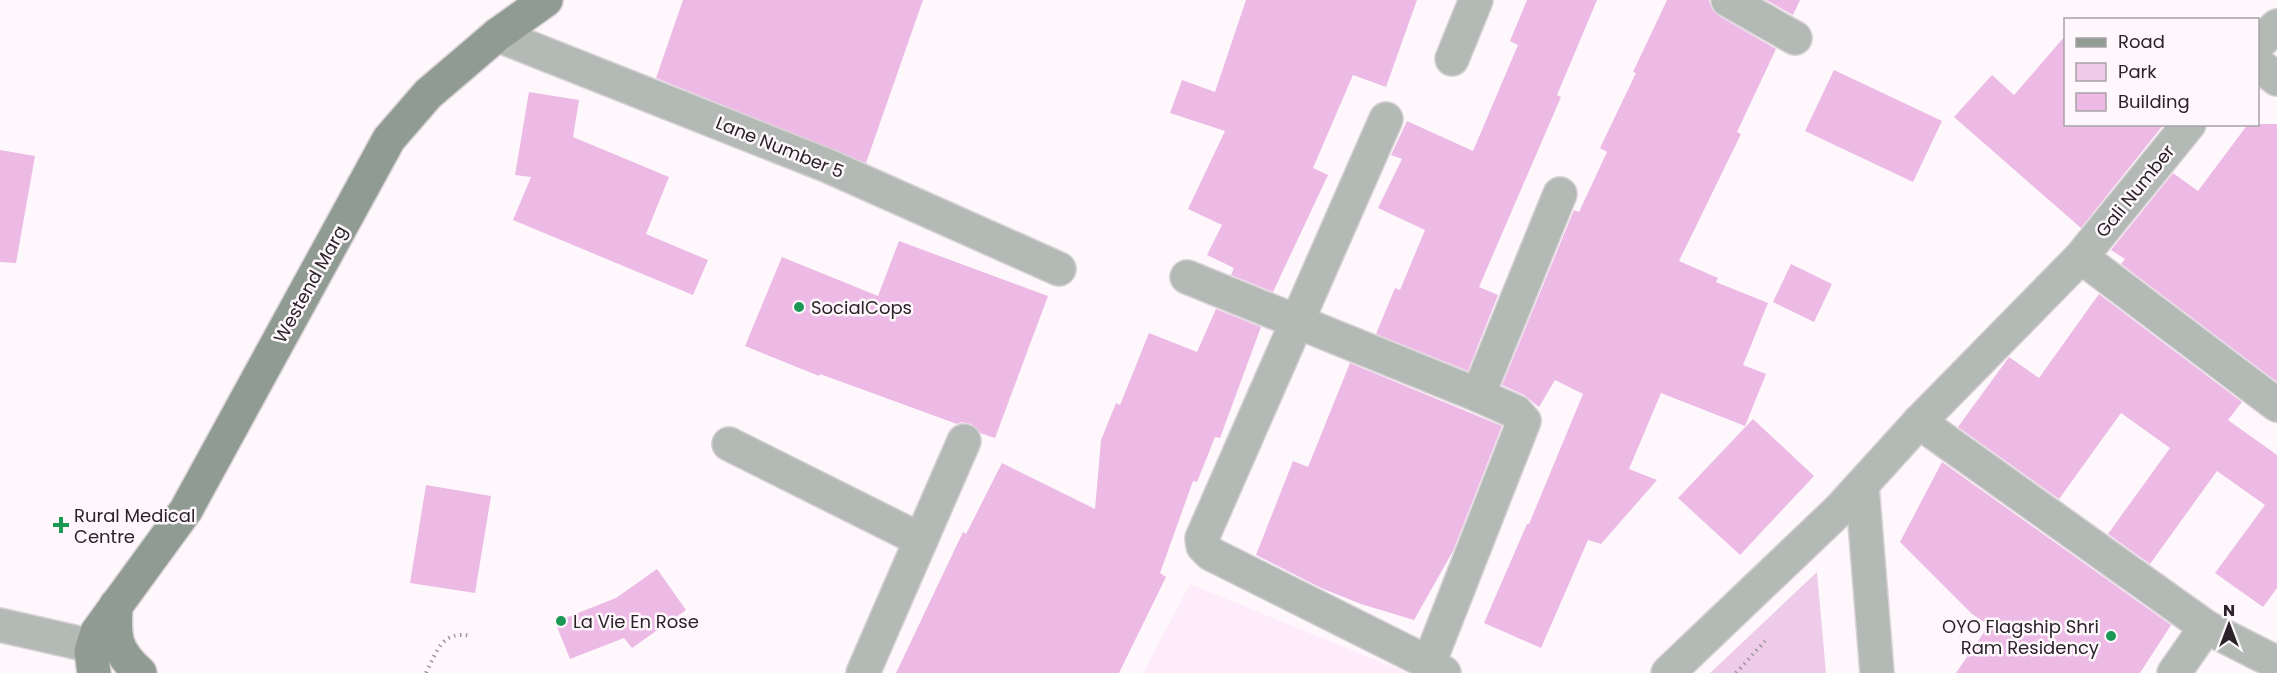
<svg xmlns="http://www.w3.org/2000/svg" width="2277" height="673" viewBox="0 0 2277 673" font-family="Poppins,sans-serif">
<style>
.built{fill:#feecfb}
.green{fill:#eecce9}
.building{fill:#ecbae4}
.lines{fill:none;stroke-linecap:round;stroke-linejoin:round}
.street-casing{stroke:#d8d2d7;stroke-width:36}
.secondary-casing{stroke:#d8d2d7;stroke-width:36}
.path{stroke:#9d979c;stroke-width:4;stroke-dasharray:1.5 4.5;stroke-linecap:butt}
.street{stroke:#b3bab5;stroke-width:33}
.secondary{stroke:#909b93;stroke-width:33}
.poi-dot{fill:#1c9855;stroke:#fef8fd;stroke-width:2}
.labels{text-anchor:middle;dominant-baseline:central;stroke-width:5;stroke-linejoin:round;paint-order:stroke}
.street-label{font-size:18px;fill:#2a2429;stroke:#fef8fd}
.poi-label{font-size:18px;fill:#2a2429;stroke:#fef8fd;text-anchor:start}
</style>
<rect width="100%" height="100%" fill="#fef8fd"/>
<path class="built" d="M1190 584 1408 673H1143Z"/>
<path class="green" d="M1817 572 1826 673H1710Z"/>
<g class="building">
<path d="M683 0H923L866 163 656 78Z"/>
<path d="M1246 0H1417L1386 87 1353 75 1313 168 1328 175 1273 292 1231 275 1234 268 1207 255 1222 225 1188 209 1225 131 1170 113 1182 80 1215 92Z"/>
<path d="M1527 0H1597L1557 95 1561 97 1479 287 1498 295 1468 371 1376 334 1395 288 1400 290 1425 230 1378 208 1402 159 1391 155 1407 121 1473 151 1518 45 1510 41Z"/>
<path d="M1667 0H1709L1712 9 1719 16 1776 49 1737 132 1741 134 1679 261 1718 278 1716 282 1768 303 1743 365 1766 374 1745 426 1661 393 1629 469 1657 480 1601 544 1588 540 1541 648 1484 623 1527 524H1529L1583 394 1555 380 1539 407 1524 395 1502 385 1574 210 1579 212 1607 152 1600 148 1636 73 1633 72Z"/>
<path d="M1766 0H1800L1793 15Z"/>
<path d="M2066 35V124H2164L2081 228 1954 117 1992 75 2014 95Z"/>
<path d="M1834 70 1942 121 1913 182 1805 131Z"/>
<path d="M529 92 579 100 573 137 669 177 646 234 708 260 693 295 513 220 531 177 515 175Z"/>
<path d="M2248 124H2277V382L2121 264 2125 259 2111 250 2173 173 2198 191Z"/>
<path d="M0 150 35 156 16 263 0 262Z"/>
<path d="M899 241 1048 296 995 438 980 433 971 424 962 422 957 424 820 374 819 376 745 346 782 257 878 296Z"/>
<path d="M1791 264 1832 284 1814 322 1773 302Z"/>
<path d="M2099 294 2242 402 2228 420 2277 455V588L2263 607 2215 573 2265 505 2217 471 2150 564 2108 534 2170 448 2121 413 2059 499 1958 427 2009 357 2039 378Z"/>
<path d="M1216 309 1261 327 1220 438 1215 437 1197 482 1193 481 1160 573 1166 577 1119 673H896L963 532 966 534 1002 463 1095 509 1101 440 1116 403 1120 405 1149 333 1197 352Z"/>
<path d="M1350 363 1502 426 1453 551 1414 620 1361 604 1321 588 1256 555 1293 461 1308 467Z"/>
<path d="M1753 419 1814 476 1740 555 1678 498Z"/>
<path d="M1942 462 2171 625 2140 673H1956L1989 625 1972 614 1900 542Z"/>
<path d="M426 485 491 496 475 593 410 583Z"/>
<path d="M657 569 686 610 632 648 624 638 570 659 555 622 616 598Z"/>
</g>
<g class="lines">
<defs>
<g id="street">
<path d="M1728 0 1795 38"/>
<path d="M497 35 828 166 1059 269"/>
<path d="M2258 44 2277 26"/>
<path d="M1452 59 1476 0"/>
<path d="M2258 64 2277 79"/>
<path d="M1386 119 1202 538 1203 546 1211 554 1429 663 1444 673"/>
<path d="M2081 257 2277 405"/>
<path d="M1187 277 1478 395 1516 412 1524 421 1429 663"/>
<path d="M1478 395 1560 194"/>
<path d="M1919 422 2206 627 2277 663"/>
<path d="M729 444 921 540"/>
<path d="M1862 485 1877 673"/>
<path d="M0 625 92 646"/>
<path d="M863 673 964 441"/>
<path d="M1668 673 1839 510 1919 422 2081 257 2189 124"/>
<path d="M2174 673 2206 627"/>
</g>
<g id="secondary">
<path d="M116 605C114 639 115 650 140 673"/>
<path d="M94 673 91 651 97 632 186 510 389 139 428 94 497 35 546 0"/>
</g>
</defs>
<use href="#street" class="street-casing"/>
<use href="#secondary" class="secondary-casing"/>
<g class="path">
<path d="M426 673C437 651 442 630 471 636"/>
<path d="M1736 673 1765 641"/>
</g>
<use href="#street" class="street"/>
<use href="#secondary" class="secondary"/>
</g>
<g class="poi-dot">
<circle cx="799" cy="307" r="6"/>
<path d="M58 516h6v6h6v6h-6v6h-6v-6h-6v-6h6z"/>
<circle cx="561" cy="621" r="6"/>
<circle cx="2111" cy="636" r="6"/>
</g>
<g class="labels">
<g class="street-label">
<text transform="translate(780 147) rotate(22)">Lane Number 5</text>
<text transform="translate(2135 191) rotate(-51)">Gali Number</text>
<text transform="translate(310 284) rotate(-61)">Westend Marg</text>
</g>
<g class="poi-label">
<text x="811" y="307">SocialCops</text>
<text x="74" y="515">Rural Medical<tspan x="74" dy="21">Centre</tspan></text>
<text x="573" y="621">La Vie En Rose</text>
<text x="2099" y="626" text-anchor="end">OYO Flagship Shri<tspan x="2099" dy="21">Ram Residency</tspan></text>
</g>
</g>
<rect x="2064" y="18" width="195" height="108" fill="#fef8fd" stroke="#a9a3a8" stroke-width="1.5"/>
<rect x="2076" y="38" width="30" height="9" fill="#909b93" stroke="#a9a3a8" stroke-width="1.5"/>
<text x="2118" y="48" font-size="18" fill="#2a2429">Road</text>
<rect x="2076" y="63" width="30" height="18" fill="#eecce9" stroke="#a9a3a8" stroke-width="1.5"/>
<text x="2118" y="78" font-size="18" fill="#2a2429">Park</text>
<rect x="2076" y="93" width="30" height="18" fill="#ecbae4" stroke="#a9a3a8" stroke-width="1.5"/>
<text x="2118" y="108" font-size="18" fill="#2a2429">Building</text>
<g transform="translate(2229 625)" stroke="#fef8fd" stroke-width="4.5" paint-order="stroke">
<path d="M0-4.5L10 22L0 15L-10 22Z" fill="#2a2429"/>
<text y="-9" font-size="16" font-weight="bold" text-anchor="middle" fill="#2a2429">N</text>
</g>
</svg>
